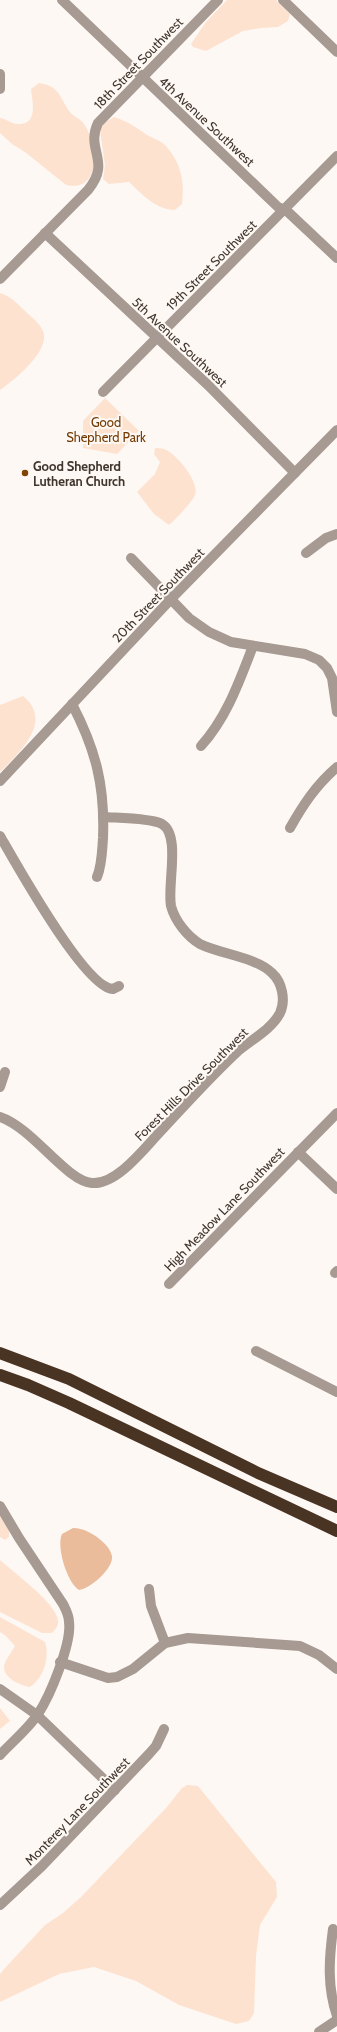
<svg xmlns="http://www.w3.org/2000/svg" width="337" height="2032" viewBox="0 0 337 2032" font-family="Cabin,sans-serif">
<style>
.green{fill:#fde2d0}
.water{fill:#ebbc9b}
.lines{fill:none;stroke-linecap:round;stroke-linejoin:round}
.minor{stroke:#a69a92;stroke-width:10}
.highway{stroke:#493323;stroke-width:12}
.poi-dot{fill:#814203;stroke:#fef8f4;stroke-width:1.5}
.labels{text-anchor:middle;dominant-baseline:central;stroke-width:4;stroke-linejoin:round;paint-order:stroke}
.street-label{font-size:13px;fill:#41362e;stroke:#fef8f4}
.park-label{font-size:13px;fill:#723900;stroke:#fef8f4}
.poi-label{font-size:13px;font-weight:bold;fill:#41362e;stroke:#fef8f4;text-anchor:start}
</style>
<rect width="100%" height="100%" fill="#fef8f4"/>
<g class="green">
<path d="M227 0H276L290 14 288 21 278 27 261 28 243 31 206 51 193 47 191 44 206 22Z"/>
<path d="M39 83C60 86 59 97 70 112 74 117 81 119 84 124 98 144 102 193 66 185L25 152 12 144 0 133V118C6 119 12 124 18 124 39 125 32 101 31 89Z"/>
<path d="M114 117C129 122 134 126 147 135 153 138 161 141 166 146 181 163 185 182 182 204L175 210C156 210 142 194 129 182L109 184 103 179 105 165 100 131 104 123Z"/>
<path d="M0 293C11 296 19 305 27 313 33 318 40 324 43 331 51 351 14 380 0 390Z"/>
<path d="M105 398 139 431 117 454 83 448V421Z"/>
<path d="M155 448C158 448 161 448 164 449 176 453 200 482 195 495 193 501 175 520 169 525L154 514 137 492 155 474 160 462 154 454Z"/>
<path d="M23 696C54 721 20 752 0 772V705Z"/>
<path d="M0 1513 9 1529V1537L5 1540 0 1537Z"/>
<path d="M0 1560C14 1573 55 1602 58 1620 59 1625 56 1629 52 1633H42L0 1612Z"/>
<path d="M0 1617 45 1642C50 1657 44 1678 30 1687 21 1686 3 1678 4 1666 5 1660 12 1652 15 1646L6 1636 0 1632Z"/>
<path d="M0 1708 10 1721 0 1729Z"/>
<path d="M187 1785 198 1786 276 1882 277 1897 260 1925 256 1956 254 2013 249 2021 236 2024 179 2005 136 1981 94 1967 59 1974 0 2002V1974L4 1969 45 1925 63 1913 81 1897 166 1808 182 1788Z"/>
</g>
<path class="water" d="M73 1528C86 1527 110 1543 112 1556 114 1568 90 1589 79 1590 67 1583 56 1546 62 1534Z"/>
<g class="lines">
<g class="minor">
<path d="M62 0 278 207 288 212 337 258"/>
<path d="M283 0 337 52"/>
<path d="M0 74V89"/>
<path d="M45 233 208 385 295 473"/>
<path d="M0 279 88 190C112 161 85 150 98 123L218 0"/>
<path d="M103 392 337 156"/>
<path d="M306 553 326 538 337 534"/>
<path d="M131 558 189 618 209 632 231 642 305 654 319 660 327 668 332 678 337 712"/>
<path d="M72 704C96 750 105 786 103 838 102 852 102 865 97 877"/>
<path d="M201 746C227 717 239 682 253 646"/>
<path d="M0 781 171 599 337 430"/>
<path d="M290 828C303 805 316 785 337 767"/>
<path d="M0 836C15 862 85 988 113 989L119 986"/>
<path d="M0 1087 5 1072"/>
<path d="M0 1117C33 1128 66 1181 92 1183 116 1185 143 1150 158 1134 184 1106 210 1077 238 1051 251 1040 272 1029 280 1013 286 1000 282 982 272 973 256 957 220 954 200 944 187 936 175 921 171 906 167 885 181 835 162 824 151 818 117 818 104 817"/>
<path d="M298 1152 337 1189"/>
<path d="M335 1273 337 1271"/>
<path d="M169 1284 337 1113"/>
<path d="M256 1351 337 1392"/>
<path d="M0 1506 19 1538 63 1604C66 1610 69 1615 69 1622 72 1643 50 1696 38 1714 28 1729 12 1742 0 1755"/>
<path d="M149 1589 151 1606 165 1643"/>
<path d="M60 1662 108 1678 117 1677 133 1669 165 1643 188 1638 300 1646 319 1655 337 1669"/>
<path d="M0 1689 37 1715 115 1790"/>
<path d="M0 1905 42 1866 149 1754 156 1746 164 1729"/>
<path d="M333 1929C329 1959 327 1987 337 2016"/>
<path d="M319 2032 337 2020"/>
</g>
<g class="highway">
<path d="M0 1353 69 1379 258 1473 337 1507"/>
<path d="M0 1375 28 1385 69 1403 337 1531"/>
</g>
</g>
<circle class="poi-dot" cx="25" cy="473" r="4"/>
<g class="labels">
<g class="street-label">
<text transform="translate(138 63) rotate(-46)">18th Street Southwest</text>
<text transform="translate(207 121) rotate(43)">4th Avenue Southwest</text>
<text transform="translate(211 265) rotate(-45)">19th Street Southwest</text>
<text transform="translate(180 342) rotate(43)">5th Avenue Southwest</text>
<text transform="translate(158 595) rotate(-46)">20th Street Southwest</text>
<text transform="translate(191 1084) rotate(-45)">Forest Hills Drive Southwest</text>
<text transform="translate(224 1209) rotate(-46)">High Meadow Lane Southwest</text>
<text transform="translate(77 1811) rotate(-46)">Monterey Lane Southwest</text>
</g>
<g class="park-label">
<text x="106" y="422">Good<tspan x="106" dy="15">Shepherd Park</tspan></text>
</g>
<g class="poi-label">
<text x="33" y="466">Good Shepherd<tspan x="33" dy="15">Lutheran Church</tspan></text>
</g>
</g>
</svg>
